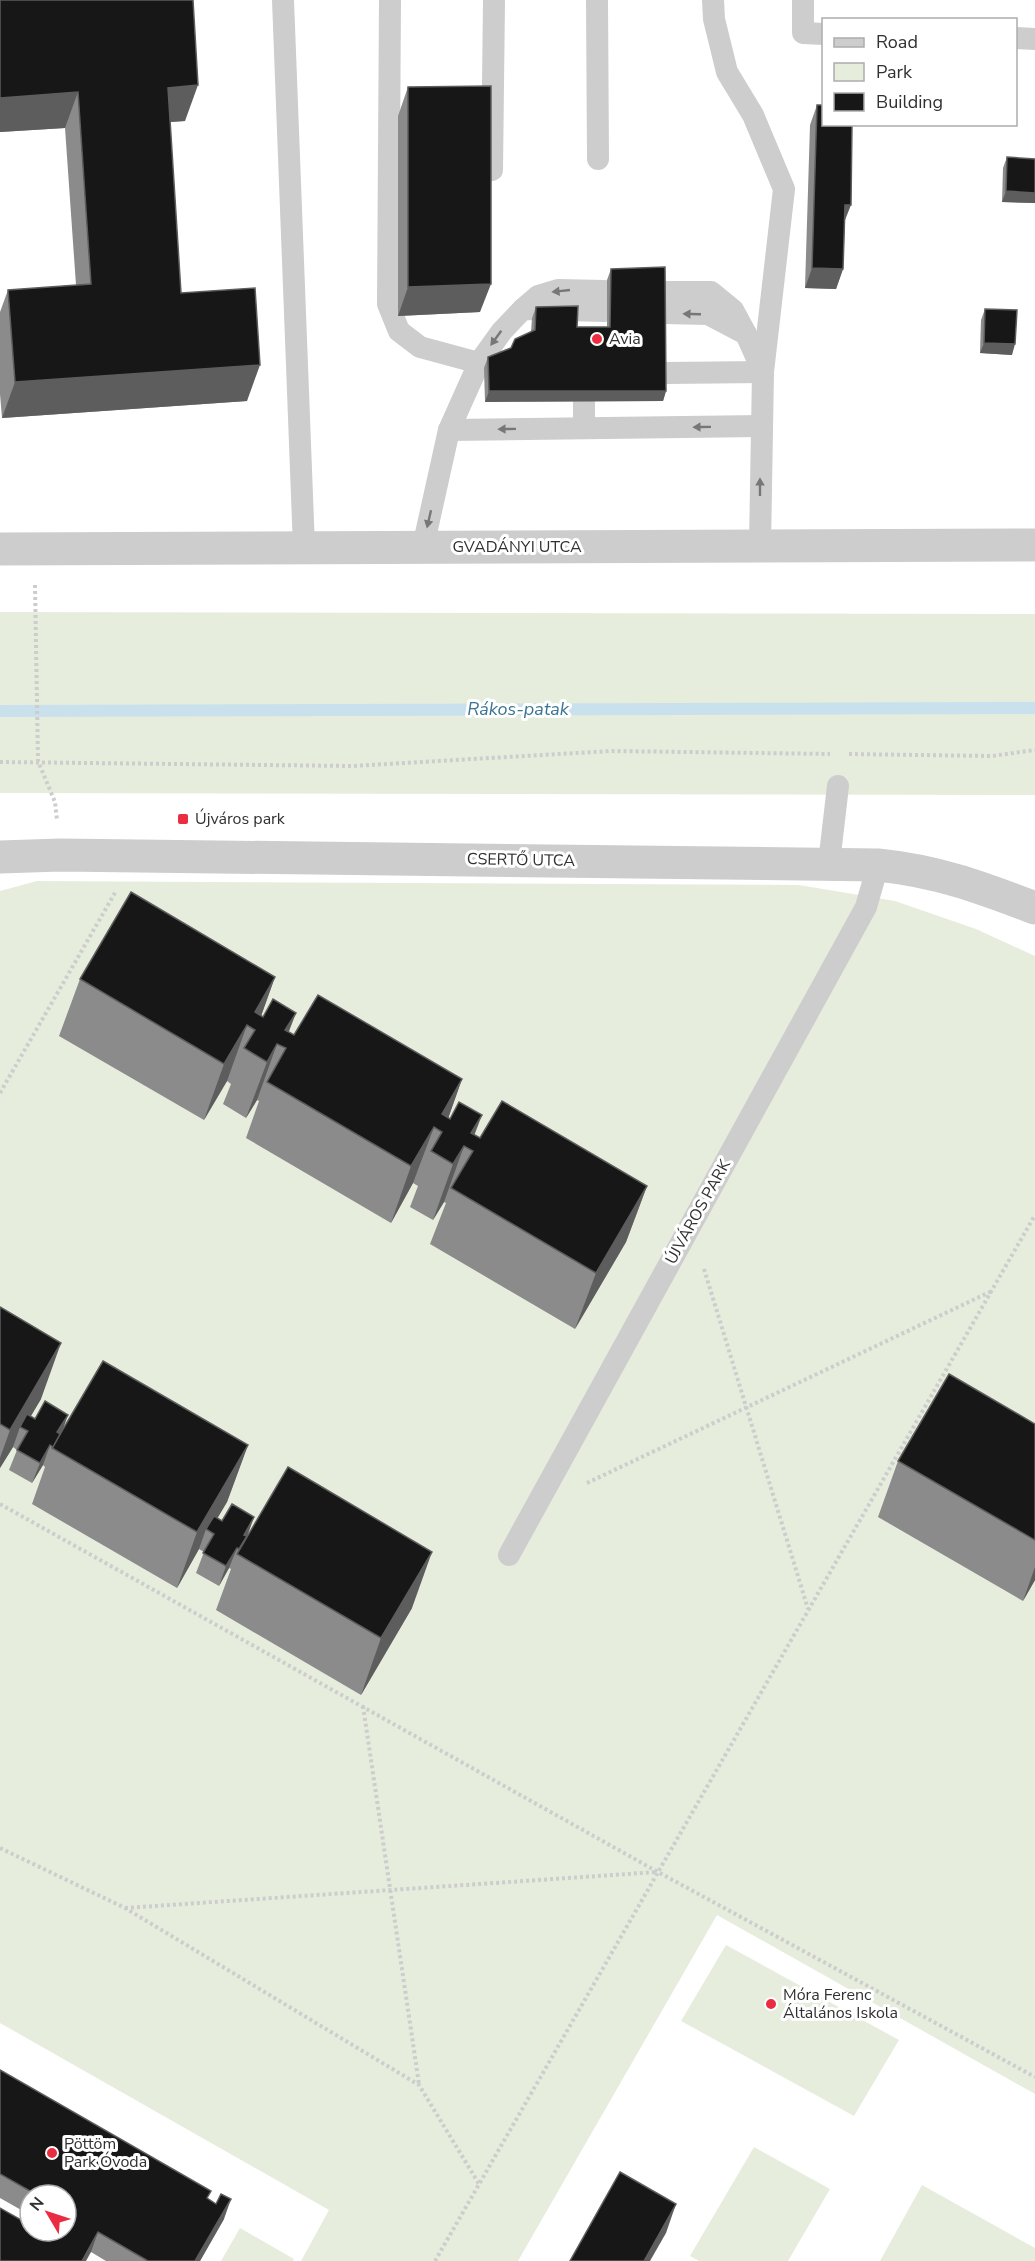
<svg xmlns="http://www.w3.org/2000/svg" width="1035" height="2261" viewBox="0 0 1035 2261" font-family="'Nunito Sans',sans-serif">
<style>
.green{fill:#e6eddd}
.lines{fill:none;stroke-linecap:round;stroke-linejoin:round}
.stream{stroke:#c9e0ed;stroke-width:12}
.path{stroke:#cdcdcd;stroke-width:4;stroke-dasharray:3 3;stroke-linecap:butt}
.service{stroke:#cdcdcd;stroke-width:22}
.minor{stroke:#cdcdcd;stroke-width:33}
.tertiary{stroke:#cdcdcd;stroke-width:33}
.wall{fill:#8b8b8b}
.shaded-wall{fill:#5d5d5d}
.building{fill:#171717;stroke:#5d5d5d;stroke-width:1.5}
.oneway{fill:#777}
.poi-dot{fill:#eb2d41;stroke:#fff;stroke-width:2}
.labels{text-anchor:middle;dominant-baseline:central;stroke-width:6;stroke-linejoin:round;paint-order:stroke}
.poi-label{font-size:16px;fill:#303030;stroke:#fff;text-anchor:start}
.street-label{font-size:16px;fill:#303030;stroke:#fff}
.water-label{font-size:18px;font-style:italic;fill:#3a7595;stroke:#fff}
</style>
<rect width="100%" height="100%" fill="#fff"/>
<g class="green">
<path d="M0 612 1035 614V795L0 793Z"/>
<path d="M37 881 799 885 895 901 976 929 1035 956V2094L717 1915 518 2261H301L329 2210 0 2023V891Z"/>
<path d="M726 1945 899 2040 854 2116 681 2021Z"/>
<path d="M754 2147 830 2189 788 2261H699L690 2256Z"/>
<path d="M922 2185 1035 2248V2261H880Z"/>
<path d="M240 2228 294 2259 293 2261H221Z"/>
</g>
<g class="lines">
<path class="stream" d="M0 711 1035 708"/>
<g class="path">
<path d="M35 585 38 761 55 802 57 820"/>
<path d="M849 754 992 756 1035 750"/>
<path d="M0 762 352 766 611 751 830 754"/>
<path d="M0 1093 116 891"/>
<path d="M704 1269 808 1609"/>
<path d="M587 1483 992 1291"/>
<path d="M0 1504 658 1872 1035 2077"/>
<path d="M363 1706 419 2084"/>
<path d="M0 1848 125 1908 419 2085 479 2184"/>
<path d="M125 1908 657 1872"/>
<path d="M435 2261 1035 1215"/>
</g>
<g class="service">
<path d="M283 0 304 548"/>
<path d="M390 0 388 304 399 331 420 347 479 363"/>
<path d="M597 0 598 159"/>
<path d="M803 0V33L824 34"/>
<path d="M1016 38 1035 39"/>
<path d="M492 170 494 0"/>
<path d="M664 292H711L733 310 746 334"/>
<path d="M523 309 538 296 558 290 604 291"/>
<path d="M664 313 708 314 746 334 763 372 760 546"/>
<path d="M666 373 763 372 784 189 753 115 727 72 714 19 713 0"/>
<path d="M584 403V428"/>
<path d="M449 430 761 426"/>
<path d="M423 547 449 430 479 363 502 331 523 309 605 311"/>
<path d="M829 863 838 786"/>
<path d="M509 1555 866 907 878 865"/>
</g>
<path class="minor" d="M0 549 1035 545"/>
<path class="tertiary" d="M0 857 60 855 878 865C937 871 980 887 1035 908"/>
</g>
<g class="wall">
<path d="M0 0 185 121 170 122 181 293 247 401 2 418 0 394V312L8 290 76 285 65 128 0 132Z"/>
<path d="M408 87 480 312 398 316V116Z"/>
<path d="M817 105 845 221 843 269 836 289 805 288 810 125Z"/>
<path d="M1007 157 1035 159V203L1002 202 1003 168Z"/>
<path d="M611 269 666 391 663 401 485 402 484 368 488 357 511 348 531 332 532 318 536 307 577 327H607V280Z"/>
<path d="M985 309 1012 355 980 353 981 320Z"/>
<path d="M275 977 261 1016 288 1032 294 1035 462 1079 448 1118 480 1138 647 1186 626 1242 575 1329 430 1244 446 1203 444 1202 433 1220 410 1207 418 1186 413 1183 391 1223 246 1138 259 1101 257 1100 246 1118 223 1104 231 1084 227 1081 204 1120 59 1036 80 979Z"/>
<path d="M0 1307 41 1399 31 1416 62 1431 248 1445 227 1502 217 1518 247 1536 412 1608 361 1695 216 1610 231 1569 229 1568 219 1586 196 1573 204 1552 199 1549 177 1588 32 1504 45 1467 43 1465 32 1483 9 1470 17 1450 13 1447 0 1468Z"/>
<path d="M1035 1424V1580L1023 1601 878 1517 898 1461Z"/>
<path d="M0 2070 208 2199 224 2219 200 2261H106L91 2252 47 2235 66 2231V2195H30V2215L0 2198Z"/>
</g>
<g class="shaded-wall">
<path d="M198 85 185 121 155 123 168 88Z"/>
<path d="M78 92 65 128 0 132V98Z"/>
<path d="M1006 191 1035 193V203L1002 202Z"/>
<path d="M845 205H851L843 225Z"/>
<path d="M812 268 843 269 836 289 805 288Z"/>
<path d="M491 284 480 312 398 316 408 287Z"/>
<path d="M984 343 1015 344 1012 355 980 353Z"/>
<path d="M260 365 247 401 2 418 15 382Z"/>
<path d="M489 391H666L663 401 485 402Z"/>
<path d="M275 977 255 1033V1012Z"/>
<path d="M296 1013 283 1047 285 1030Z"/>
<path d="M247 1025 227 1081 204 1120 224 1064Z"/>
<path d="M277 1044 257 1100 246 1118 267 1062Z"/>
<path d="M462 1079 442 1136V1114Z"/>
<path d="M482 1115 469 1149 471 1133Z"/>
<path d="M434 1127 413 1183 391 1223 411 1166Z"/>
<path d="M464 1146 444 1202 433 1220 453 1164Z"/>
<path d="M647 1186 626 1242 575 1329 596 1273Z"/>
<path d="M61 1343 41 1399 23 1429 20 1427 13 1447 0 1468V1458L10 1430Z"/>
<path d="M68 1415 61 1435 57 1432Z"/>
<path d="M50 1445 43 1465 32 1483 40 1463Z"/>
<path d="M248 1445 227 1502 210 1531 206 1529 199 1549 177 1588 197 1532Z"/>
<path d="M254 1517 247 1537 244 1535Z"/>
<path d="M237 1548 229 1568 219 1586 226 1566Z"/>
<path d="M432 1552 412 1608 361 1695 381 1638Z"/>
<path d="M1035 1567V1580L1023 1601Z"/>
<path d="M231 2199 224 2219 200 2261H195Z"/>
<path d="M676 2204 666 2233 650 2261H644Z"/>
<path d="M98 2232 91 2252 86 2261H82Z"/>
</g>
<g class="building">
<path d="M0 0H193L198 85 168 88 181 293 255 288 260 365 15 382 8 290 91 284 78 92 0 98Z"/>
<path d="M491 86V284L408 287V87Z"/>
<path d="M817 105H824V124H852L851 205H845L843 269 812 268Z"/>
<path d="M1007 157 1035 159V193L1006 191Z"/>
<path d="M665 267 666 391H489L488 357 511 348 515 339 535 330 536 307 578 306 577 327H610L611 269Z"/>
<path d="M985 309 1017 310 1015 344 984 343Z"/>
<path d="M131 892 275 977 255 1012 263 1017 273 999 296 1013 285 1030 294 1035 318 995 462 1079 442 1114 450 1119 459 1102 482 1115 471 1133 480 1138 502 1101 647 1186 596 1273 451 1188 473 1151 464 1146 453 1164 431 1151 442 1132 434 1127 411 1166 267 1082 286 1048 277 1044 267 1062 244 1048 255 1030 247 1025 224 1064 80 979Z"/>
<path d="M0 1307 61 1343 10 1430 0 1424Z"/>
<path d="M103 1361 248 1445 197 1532 52 1448Z"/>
<path d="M949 1374 1035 1424V1540L898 1461Z"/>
<path d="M45 1401 68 1415 57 1432 60 1434 53 1447 50 1445 40 1463 17 1450 28 1431 20 1427 27 1414 35 1419Z"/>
<path d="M288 1467 432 1552 381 1638 237 1554Z"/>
<path d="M232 1504 254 1517 244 1535 247 1536 239 1549 237 1548 226 1566 203 1553 214 1534 206 1529 214 1516 222 1521Z"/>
<path d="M0 2070 211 2191 207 2198 216 2204 221 2194 231 2199 195 2261H148L98 2232 82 2261H0V2208L30 2225V2231H40L47 2235 49 2231H66V2195H37L0 2174Z"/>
<path d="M620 2172 676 2204 644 2261H570Z"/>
</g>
<defs><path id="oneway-solid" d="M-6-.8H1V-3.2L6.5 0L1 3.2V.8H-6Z" transform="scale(1.5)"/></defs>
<g class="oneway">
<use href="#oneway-solid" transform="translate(561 291) rotate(174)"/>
<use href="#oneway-solid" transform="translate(692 314) rotate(-178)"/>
<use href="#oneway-solid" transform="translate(496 338) rotate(126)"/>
<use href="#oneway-solid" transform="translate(702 427) rotate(179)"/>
<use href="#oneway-solid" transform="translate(507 429) rotate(179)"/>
<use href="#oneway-solid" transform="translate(760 487) rotate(-90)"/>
<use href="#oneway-solid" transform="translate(429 519) rotate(103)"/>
</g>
<g class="poi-dot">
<circle cx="597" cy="339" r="6"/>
<rect x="177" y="813" width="12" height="12" rx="3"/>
<circle cx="771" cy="2004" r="6"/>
<circle cx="52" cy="2153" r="6"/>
</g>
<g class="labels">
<g class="poi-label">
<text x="609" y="339">Avia</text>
<text x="195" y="819">Újváros park</text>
<text x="783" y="1995">Móra Ferenc<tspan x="783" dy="18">Általános Iskola</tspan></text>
<text x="64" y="2144">Pöttöm<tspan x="64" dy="18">Park Óvoda</tspan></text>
</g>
<g class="street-label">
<text x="517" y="547">GVADÁNYI UTCA</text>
<text transform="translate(521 860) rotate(1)">CSERTŐ UTCA</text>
<text transform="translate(698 1212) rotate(-61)">ÚJVÁROS PARK</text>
</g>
<g class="water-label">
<text x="518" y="709">Rákos-patak</text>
</g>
</g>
<rect x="822" y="18" width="195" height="108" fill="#ffffff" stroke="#acacac" stroke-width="1.5"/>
<rect x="834" y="38" width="30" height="9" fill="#cdcdcd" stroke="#acacac" stroke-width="1.5"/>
<text x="876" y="48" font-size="18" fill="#303030">Road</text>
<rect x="834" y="63" width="30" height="18" fill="#e6eddd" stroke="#acacac" stroke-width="1.5"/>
<text x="876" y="78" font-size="18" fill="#303030">Park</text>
<rect x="834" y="93" width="30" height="18" fill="#171717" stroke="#acacac" stroke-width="1.5"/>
<text x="876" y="108" font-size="18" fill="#303030">Building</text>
<g transform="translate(48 2213) rotate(309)"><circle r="28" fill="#ffffff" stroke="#acacac" stroke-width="1.5"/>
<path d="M0-4.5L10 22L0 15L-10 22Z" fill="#eb2d41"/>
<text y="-9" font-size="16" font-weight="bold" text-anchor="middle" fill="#303030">N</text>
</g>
</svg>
